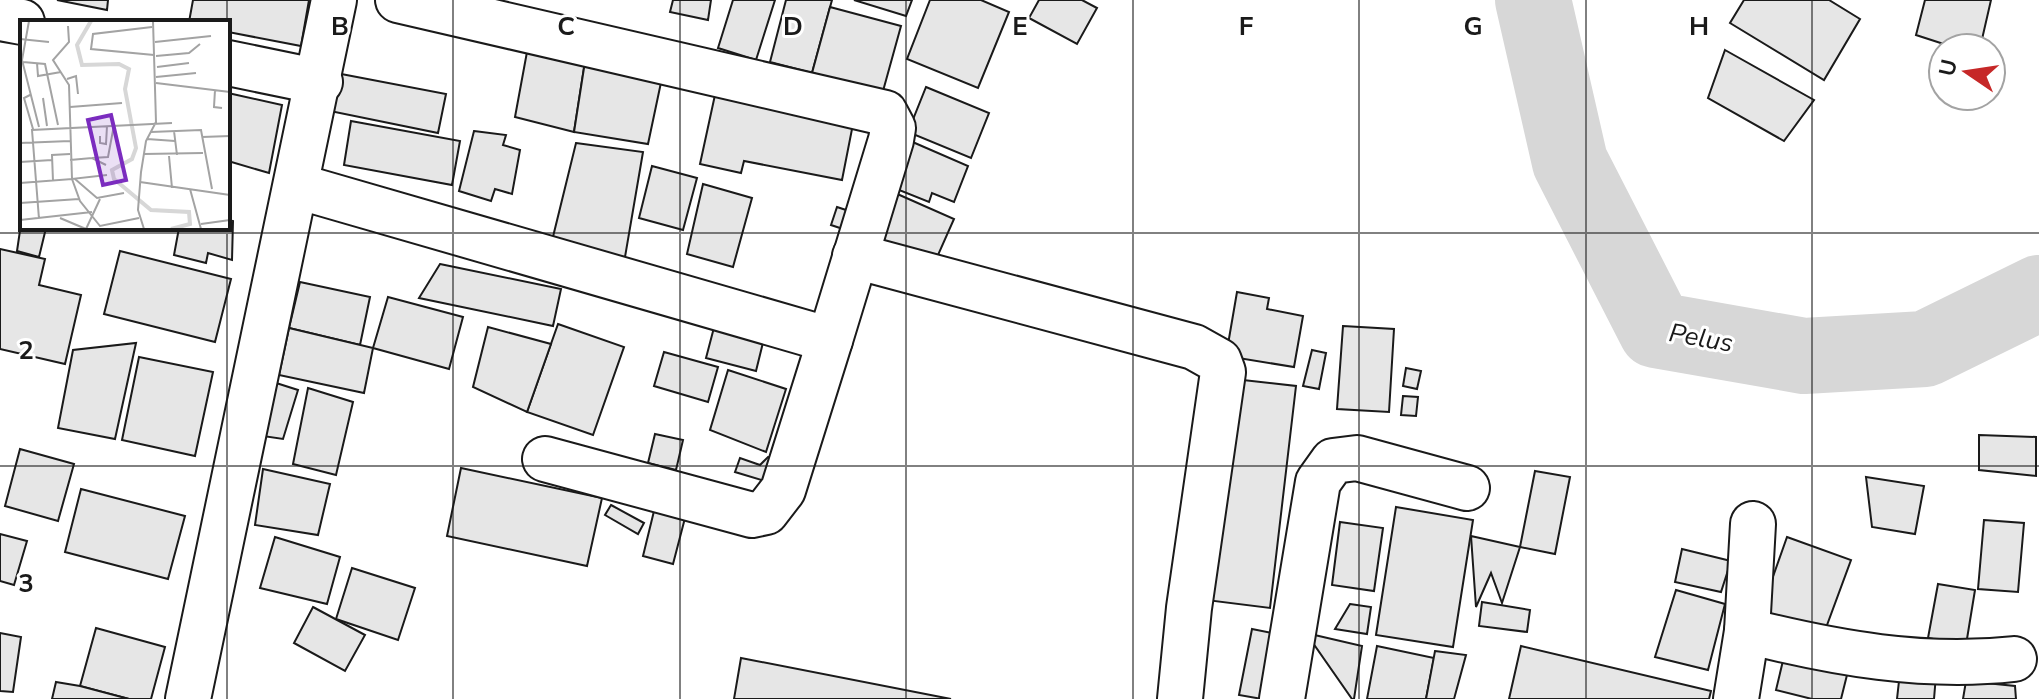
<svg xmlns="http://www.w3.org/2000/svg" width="2039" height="699" viewBox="0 0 2039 699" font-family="'Nunito Sans',sans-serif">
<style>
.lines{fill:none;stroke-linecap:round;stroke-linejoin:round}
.river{stroke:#d7d7d7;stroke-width:76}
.building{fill:#e6e6e6;stroke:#1a1a1a;stroke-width:2}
.minor-casing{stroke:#1a1a1a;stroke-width:48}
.minor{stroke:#fff;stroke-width:44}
.grid{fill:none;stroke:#1a1a1a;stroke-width:2;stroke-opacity:0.55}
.labels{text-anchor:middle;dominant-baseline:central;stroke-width:6;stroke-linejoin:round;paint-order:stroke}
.water-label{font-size:26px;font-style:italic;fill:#1a1a1a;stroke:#fff}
.inset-river{fill:none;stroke:#d7d7d7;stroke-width:4}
.inset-road{fill:none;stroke:#a3a3a3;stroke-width:2}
.view{fill:#7b2cbf;fill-opacity:0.15;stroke:#7b2cbf;stroke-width:4}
.inset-edge{fill:none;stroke:#1a1a1a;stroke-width:4}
.grid-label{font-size:26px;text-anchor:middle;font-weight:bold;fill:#1a1a1a;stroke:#fff;stroke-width:6;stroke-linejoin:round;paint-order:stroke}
</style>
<rect width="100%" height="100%" fill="#fff"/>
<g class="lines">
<path class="river" d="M1533 0 1570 162 1656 330 1804 356 1925 349 2039 293"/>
</g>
<g class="building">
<path d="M57 0H108L107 10Z"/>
<path d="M193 0H309L301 46 228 32V22H189Z"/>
<path d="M673 0H711L708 20 670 12Z"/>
<path d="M733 0H775L756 60 718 48Z"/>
<path d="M786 0H832L812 73 770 62Z"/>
<path d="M854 0H912L906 16Z"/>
<path d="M930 0H981L1009 12 978 88 907 59Z"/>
<path d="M1039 0H1082L1097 8 1077 44 1029 18Z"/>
<path d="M1744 0H1829L1860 19 1824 80 1730 23Z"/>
<path d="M1925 0H1991L1980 48H1956L1916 35Z"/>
<path d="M830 7 901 26 883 91 812 73Z"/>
<path d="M529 41 586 55 574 132 515 117Z"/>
<path d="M1725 50 1814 100 1784 141 1708 98Z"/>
<path d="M586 55 663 73 648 144 574 132Z"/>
<path d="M336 73 446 94 438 133 330 111Z"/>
<path d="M718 81 853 124 842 180 744 161 741 173 700 164Z"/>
<path d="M926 87 989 113 971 158 908 132Z"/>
<path d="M228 93 282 105 269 173 228 161Z"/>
<path d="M351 121 460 141 452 185 344 165Z"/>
<path d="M474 131 506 135 503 145 520 150 512 194 495 189 491 201 459 191Z"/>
<path d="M908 140 968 166 954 202 932 193 929 202 889 186Z"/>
<path d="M576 143 643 152 625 257 550 249Z"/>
<path d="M652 166 697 178 683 230 639 218Z"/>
<path d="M703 184 752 198 733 267 687 254Z"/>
<path d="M886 189 954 219 930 273 862 242Z"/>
<path d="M837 207 858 214 852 232 831 225Z"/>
<path d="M22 217V228H46L39 257 17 251Z"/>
<path d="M228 220 233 221 232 260 208 253 206 263 174 255 179 228H228Z"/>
<path d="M0 249 45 259 39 285 81 295 65 364 0 349Z"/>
<path d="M120 251 231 279 215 342 104 314Z"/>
<path d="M440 264 561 289 553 326 419 298Z"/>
<path d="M300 282 370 297 360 345 289 328Z"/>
<path d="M1237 292 1269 298 1267 309 1303 316 1294 367 1226 356Z"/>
<path d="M388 297 463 317 449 369 373 348Z"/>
<path d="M722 297 771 310 756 371 706 358Z"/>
<path d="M558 324 624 347 593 435 527 412Z"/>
<path d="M1343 326 1394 329 1389 412 1337 409Z"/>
<path d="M488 327 551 344 527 412 473 387Z"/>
<path d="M289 328 373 348 364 393 279 375Z"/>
<path d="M136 343 115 439 58 428 73 350Z"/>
<path d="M1312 350 1326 353 1319 389 1303 386Z"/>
<path d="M664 352 718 367 708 402 654 386Z"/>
<path d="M139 357 213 372 195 456 122 440Z"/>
<path d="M1406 368 1421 371 1417 389 1403 386Z"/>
<path d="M728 370 786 389 766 452 710 430Z"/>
<path d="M1225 378 1296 386 1270 608 1198 599Z"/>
<path d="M273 382 298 390 283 439 256 435Z"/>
<path d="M308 388 353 402 336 475 293 464Z"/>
<path d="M1403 396 1418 397 1416 416 1401 415Z"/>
<path d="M655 434 683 440 676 470 648 463Z"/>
<path d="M1979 435 2036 437V476L1979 470Z"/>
<path d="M20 449 74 464 58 521 5 506Z"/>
<path d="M768 457 775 459 768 482 735 472 740 458 760 465Z"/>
<path d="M461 468 602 498 587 566 447 536Z"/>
<path d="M263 469 330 484 318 535 255 525Z"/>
<path d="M1535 471 1570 477 1555 554 1520 547Z"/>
<path d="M1866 477 1924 486 1915 534 1872 527Z"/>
<path d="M81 489 185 516 168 579 65 552Z"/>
<path d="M611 505 644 523 638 534 605 515Z"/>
<path d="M1396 507 1473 520 1453 647 1376 635Z"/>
<path d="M654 511 685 518 673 564 643 556Z"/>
<path d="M1984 520 2024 523 2018 592 1978 589Z"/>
<path d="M1340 522 1383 528 1374 591 1332 585Z"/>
<path d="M0 534 27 541 14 585 0 581Z"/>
<path d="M1471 536 1520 547 1502 603 1491 573 1476 607Z"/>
<path d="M275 537 340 557 327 604 260 588Z"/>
<path d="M1787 537 1851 560 1820 644 1757 622Z"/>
<path d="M1682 549 1731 561 1721 592 1675 582Z"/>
<path d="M352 568 415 588 398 640 336 619Z"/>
<path d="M1938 584 1975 590 1966 645 1928 638Z"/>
<path d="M1676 590 1725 604 1708 670 1655 657Z"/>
<path d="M1482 602 1530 610 1527 632 1479 626Z"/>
<path d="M1350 604 1371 607 1367 634 1335 629Z"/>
<path d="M313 607 365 635 345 671 294 643Z"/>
<path d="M96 628 165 647 151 699H129L80 686Z"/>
<path d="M1252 629 1287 636 1262 699 1239 695Z"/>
<path d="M0 633 21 637 13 692 0 691Z"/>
<path d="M1306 633 1362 646 1354 699H1352Z"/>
<path d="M1377 646 1434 658 1426 699H1367Z"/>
<path d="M1521 646 1711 691 1709 699H1509Z"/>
<path d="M1786 648 1850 663 1841 699H1812L1776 690Z"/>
<path d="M1435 651 1466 655 1454 699H1426Z"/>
<path d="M741 658 951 699H734Z"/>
<path d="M1900 672 1936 675 1934 699H1897Z"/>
<path d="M1966 681 2015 686 2016 699H1963Z"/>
<path d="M56 682 80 686 129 699H52Z"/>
</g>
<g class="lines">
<defs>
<g id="minor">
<path d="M398 0 885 113 893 128 891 140 830 340"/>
<path d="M0 18 22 22"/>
<path d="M228 63 320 82"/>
<path d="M297 186 830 340 783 490 766 512 752 515 545 459"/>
<path d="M855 256 1194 347 1219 361 1223 372 1189 608 1180 699"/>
<path d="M1747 631C1835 653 1923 669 2014 659"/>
<path d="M188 699 334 0"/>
<path d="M1282 699 1318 482 1333 461 1357 458 1467 488"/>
<path d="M1736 699 1747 631 1753 524"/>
</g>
</defs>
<use href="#minor" class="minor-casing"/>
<use href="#minor" class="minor"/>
</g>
<path class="grid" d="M227 0V22M453 0V699M680 0V699M906 0V699M1133 0V699M1359 0V699M1586 0V699M1812 0V699M227 228V699M0 233H2039M0 466H2039"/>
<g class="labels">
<g class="water-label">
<text transform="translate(1701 338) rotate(10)">Pelus</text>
</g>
</g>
<g transform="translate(20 20)">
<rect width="210" height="210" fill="#fff"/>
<path class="inset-river" d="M71 1 57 25 62 45 99 44 109 49 105 69 116 128 112 139 92 150 94 159 131 190 169 192 170 204 151 209"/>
<path class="inset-road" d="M9 1 2 40 19 107M48 6 49 22 33 40 49 65 52 159 87 155M132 7 73 14 71 29 134 35M0 19 29 22M135 22 191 16M136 36 169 33 180 24M3 42 25 44 38 105M17 43 18 56 41 52M137 47 169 43M136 57 176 53M47 59 56 56 58 74M136 63 210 72M195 70 194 87 202 88M10 75 4 78 13 109M23 78 27 106M50 87 102 83M154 111 157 135M131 112 181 110 192 169M80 116V123L86 124 87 106M182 117 210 116M127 119 155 121M0 123 50 121M124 134 183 133M149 136 152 168M72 138 88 137 94 105M50 140 72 138 86 145M0 142 32 140M55 159 77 178 104 173M33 161 32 135 50 134M120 162 210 175M0 163 52 159 60 181 80 206 119 198M170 169 181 209M0 183 59 179M40 198 66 209M19 199 12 110 152 103M0 200 72 192M181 204 210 200M66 209 80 179M124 209 118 190 121 152 126 121 136 102 133 1"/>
<path class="view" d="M91 95 106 160 83 165 68 100Z"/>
<rect width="210" height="210" class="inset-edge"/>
</g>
<g class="grid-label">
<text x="340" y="35">B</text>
<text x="566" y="35">C</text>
<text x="793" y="35">D</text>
<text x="1020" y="35">E</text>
<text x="1246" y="35">F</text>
<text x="1473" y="35">G</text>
<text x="1699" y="35">H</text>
<text x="26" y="359">2</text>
<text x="26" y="592">3</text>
</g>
<g transform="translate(1967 72) rotate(283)"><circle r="38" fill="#ffffff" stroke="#a3a3a3" stroke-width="2"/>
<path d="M0-6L14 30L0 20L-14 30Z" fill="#c62828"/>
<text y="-12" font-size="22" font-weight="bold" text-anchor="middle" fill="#1a1a1a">U</text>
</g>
</svg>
